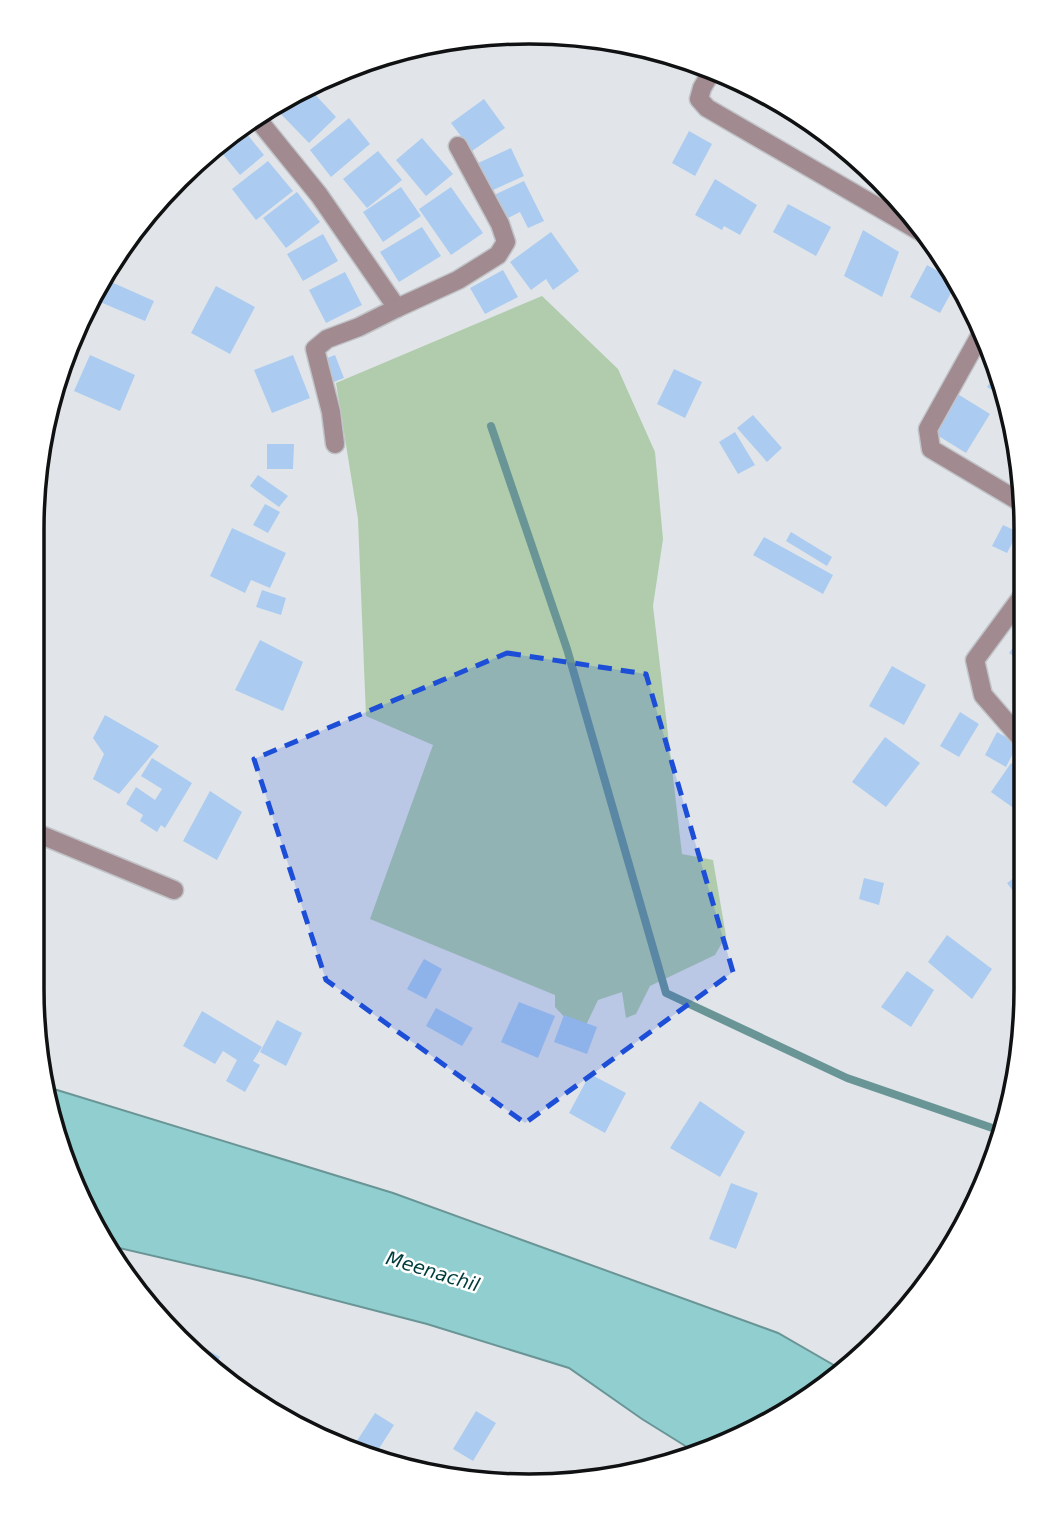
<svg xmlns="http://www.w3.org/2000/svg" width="1058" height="1518" viewBox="0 0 1058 1518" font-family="'DejaVu Sans',sans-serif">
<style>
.green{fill:#b0ccac}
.water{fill:#91cecf;stroke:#6a9596;stroke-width:2}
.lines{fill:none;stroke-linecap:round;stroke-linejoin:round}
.stream{stroke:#6a9596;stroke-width:8}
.building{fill:#abccf0}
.street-casing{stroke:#c0c3c7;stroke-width:21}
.street{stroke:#a18b90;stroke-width:18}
.marked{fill:#1d4ed8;fill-opacity:0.2;stroke:#1d4ed8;stroke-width:5;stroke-dasharray:14 9;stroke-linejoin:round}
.labels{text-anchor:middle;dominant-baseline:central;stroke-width:5;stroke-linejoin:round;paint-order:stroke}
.water-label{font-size:19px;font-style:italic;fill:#003b3c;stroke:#fff}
.rim{fill:none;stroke:#101112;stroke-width:3.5}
</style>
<rect width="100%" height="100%" fill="#e1e5e9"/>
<path class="green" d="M542 296 618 369 655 452 663 539 653 606 682 854 713 860 726 936 715 955 650 986 636 1014 626 1018 622 992 598 1000 586 1025 569 1022 555 1007V995L370 919 433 745 366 716 358 519 336 383Z"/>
<path class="water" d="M44 1086 393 1193 778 1333 844 1371 749 1435 695 1452 642 1419 569 1368 427 1324 249 1278 106 1245 49 1118Z"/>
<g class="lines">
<path class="stream" d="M491 426 567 649 666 993 847 1078 1004 1132"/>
</g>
<g class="building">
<path d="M732 76 749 83 769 95 766 99Z"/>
<path d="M308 87 336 117 309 143 280 113Z"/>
<path d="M484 99 505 128 472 151 451 123Z"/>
<path d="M349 118 370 144 331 177 310 150Z"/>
<path d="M242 128 264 155 240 175 218 148Z"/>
<path d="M689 131 712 144 695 176 672 163Z"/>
<path d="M422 138 453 174 426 196 396 160Z"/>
<path d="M511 148 524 176 491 191 478 163Z"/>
<path d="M378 151 402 180 367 208 343 179Z"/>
<path d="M268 161 293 191 256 220 232 189Z"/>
<path d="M715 179 757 205 740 235 724 226 722 230 695 215Z"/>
<path d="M524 181 544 221 528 228 520 212 504 220 492 196Z"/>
<path d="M401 187 421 216 383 242 363 212Z"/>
<path d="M451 187 483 233 451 255 419 209Z"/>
<path d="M297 192 320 222 286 248 263 218Z"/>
<path d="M788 204 831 227 816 256 773 232Z"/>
<path d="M422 227 441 256 399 282 380 252Z"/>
<path d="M863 230 899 252 882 297 844 276Z"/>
<path d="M551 232 579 271 553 290 546 279 531 290 510 262Z"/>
<path d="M323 234 338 261 303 281 287 254Z"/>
<path d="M927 265 957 282 940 313 910 297Z"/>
<path d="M503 270 518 297 485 314 470 288Z"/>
<path d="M345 272 362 305 326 323 309 290Z"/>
<path d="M109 281 154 301 145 321 100 302Z"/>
<path d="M216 286 255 307 230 354 191 333Z"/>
<path d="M90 355 135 375 120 411 74 391Z"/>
<path d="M293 355 310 398 272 413 254 370Z"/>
<path d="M335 355 344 378 326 385 317 362Z"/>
<path d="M674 369 702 382 685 418 657 404Z"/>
<path d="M995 375 1000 391 1002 396 987 387Z"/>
<path d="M956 393 990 414 966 453 932 432Z"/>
<path d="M753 415 782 448 767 462 737 428Z"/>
<path d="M735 432 755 465 738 474 719 442Z"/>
<path d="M267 444H294L293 469H267Z"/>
<path d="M258 475 288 496 279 507 250 486Z"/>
<path d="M265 504 280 512 268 533 253 525Z"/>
<path d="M1003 525 1018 532 1007 553 992 546Z"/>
<path d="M232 528 286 553 270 588 251 580 245 593 210 576Z"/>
<path d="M791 532 832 557 827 566 786 541Z"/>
<path d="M764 537 833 575 823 594 753 555Z"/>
<path d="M262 590 286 598 281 615 256 607Z"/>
<path d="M1023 633V663L1009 653Z"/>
<path d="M260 640 303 662 283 711 235 690Z"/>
<path d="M892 666 926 685 904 725 869 706Z"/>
<path d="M960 712 979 724 959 757 940 746Z"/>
<path d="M105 715 159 746 119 794 93 779 104 754 93 738Z"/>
<path d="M997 732 1018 744 1006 767 985 755Z"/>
<path d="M885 737 920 763 886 807 852 782Z"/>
<path d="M152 758 192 783 165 828 161 825 157 832 140 821 143 815 126 804 136 787 155 800 162 789 141 776Z"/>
<path d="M1011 763 1024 772V810L1022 814 991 792Z"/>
<path d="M210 791 242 812 217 860 183 841Z"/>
<path d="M1025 870V907L1007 883Z"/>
<path d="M864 878 884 883 879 905 859 899Z"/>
<path d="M947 935 992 969 972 999 928 962Z"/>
<path d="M424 959 442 969 426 999 407 989Z"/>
<path d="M907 971 934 990 911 1027 881 1007Z"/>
<path d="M519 1002 555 1016 538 1058 501 1042Z"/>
<path d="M436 1008 473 1028 462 1046 426 1026Z"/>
<path d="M202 1011 262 1047 253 1061 260 1065 245 1092 226 1081 237 1060 223 1051 215 1064 183 1046Z"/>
<path d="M564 1015 597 1027 587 1054 554 1042Z"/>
<path d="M277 1020 302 1033 286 1066 260 1052Z"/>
<path d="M590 1074 626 1093 605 1133 569 1113Z"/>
<path d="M700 1101 745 1132 720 1177 670 1148Z"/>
<path d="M731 1183 758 1193 736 1249 709 1239Z"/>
<path d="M186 1338 220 1357 213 1370 201 1363 183 1343Z"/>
<path d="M476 1411 496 1423 473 1461 453 1449Z"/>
<path d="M375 1413 394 1425 373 1458 353 1447Z"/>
</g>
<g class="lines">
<defs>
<g id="street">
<path d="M713 69 702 88 699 99 707 108 926 235"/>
<path d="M255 116 319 195 397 308 458 280 498 255 506 242 500 224 458 146"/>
<path d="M982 332 928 429 931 449 1022 503"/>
<path d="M335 444 331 412 315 349 327 339 359 327 397 308"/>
<path d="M1023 595 975 660 983 695 1024 742"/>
<path d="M34 832 174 890"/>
</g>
</defs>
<use href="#street" class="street-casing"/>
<use href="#street" class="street"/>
</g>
<path class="marked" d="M507 653 646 674 733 972 525 1123 326 980 254 759Z"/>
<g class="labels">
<g class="water-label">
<text transform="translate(433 1271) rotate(17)">Meenachil</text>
</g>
</g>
<path d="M0 0H1058V1518H0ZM529 44H529A485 485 0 0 1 1014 529V989A485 485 0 0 1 529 1474H529A485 485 0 0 1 44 989V529A485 485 0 0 1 529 44Z" fill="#fff" fill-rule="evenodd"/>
<path class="rim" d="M529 44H529A485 485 0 0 1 1014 529V989A485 485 0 0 1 529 1474H529A485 485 0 0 1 44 989V529A485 485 0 0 1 529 44Z"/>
</svg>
